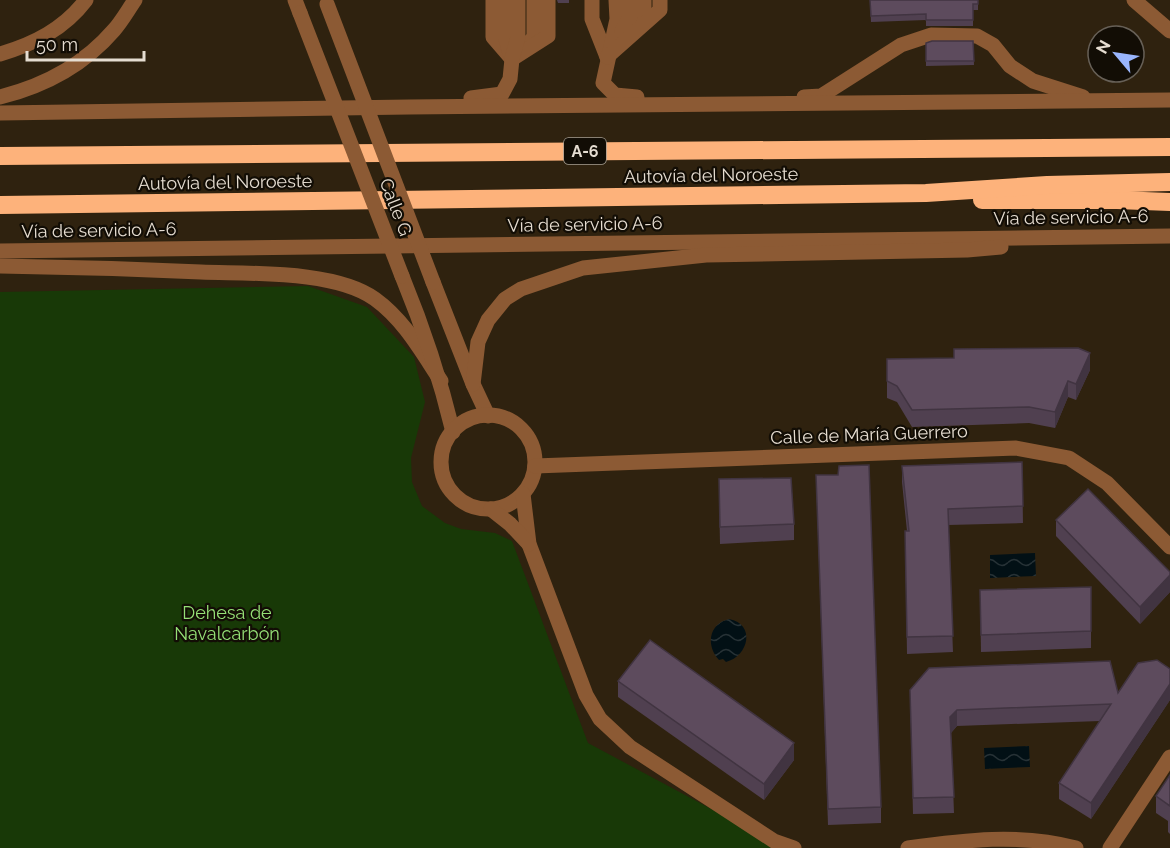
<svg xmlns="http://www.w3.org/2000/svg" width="1170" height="848" viewBox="0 0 1170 848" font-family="Raleway,sans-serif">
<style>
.green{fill:#183907}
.water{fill:url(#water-waves)}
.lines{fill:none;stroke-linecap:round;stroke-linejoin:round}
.minor{stroke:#8c5a34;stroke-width:15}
.highway{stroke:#fdb27b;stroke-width:18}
.minor-bridge{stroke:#8c5a34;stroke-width:15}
.wall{fill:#504050}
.shaded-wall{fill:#413441}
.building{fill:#5d4b5d;stroke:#413441;stroke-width:1.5}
.labels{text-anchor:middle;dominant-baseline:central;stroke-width:4.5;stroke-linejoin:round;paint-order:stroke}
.shield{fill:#120d05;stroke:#a69f94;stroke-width:1.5}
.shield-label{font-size:16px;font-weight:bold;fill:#e6ddd1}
.street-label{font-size:18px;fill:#e6ddd1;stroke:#120d05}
.park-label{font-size:18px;fill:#95e076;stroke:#120d05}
</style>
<defs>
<pattern id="water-waves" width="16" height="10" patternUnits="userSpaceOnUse" patternTransform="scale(1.5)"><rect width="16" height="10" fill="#021015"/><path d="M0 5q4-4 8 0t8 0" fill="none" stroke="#273236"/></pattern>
</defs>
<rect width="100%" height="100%" fill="#2f220f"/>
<path class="green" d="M308 286 367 307 414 357 425 402 411 458 412 482 422 506 445 523 461 529 495 533 512 541 588 743 784 848H0V292Z"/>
<g class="water">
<path d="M1035 553 1036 576 990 578V555Z"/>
<path d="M729 619C756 624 749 656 726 662L723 659 719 660C706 646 708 624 729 619Z"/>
<path d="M1029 746 1030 767 985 769 984 748Z"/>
</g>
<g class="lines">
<g class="minor">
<path d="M295 0 300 13"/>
<path d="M493 0V37L512 59"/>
<path d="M506 0V39L510 54"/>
<path d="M592 0V19L607 57"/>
<path d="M616 0 617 19 603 83 615 95 637 97"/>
<path d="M1134 0 1170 31"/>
<path d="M632 27 644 13V0"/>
<path d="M622 31 630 17V0"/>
<path d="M525 47 534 37V0"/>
<path d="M0 54C34 44 64 29 86 0"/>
<path d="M607 57 660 10V0"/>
<path d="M512 59 548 36V0"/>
<path d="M0 97C44 86 84 65 114 30 122 21 128 10 135 0"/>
<path d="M804 97 821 96 901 45 931 35 977 36 993 45 1010 66 1033 81 1083 97"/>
<path d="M471 98 502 94 510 79 512 59 518 37V0"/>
<path d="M0 113 409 107 1170 100"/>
<path d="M0 251 1170 236"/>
<path d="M0 266C67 267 134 269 201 272 250 274 335 270 375 299 404 320 421 351 441 381"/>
<path d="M402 276C423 327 440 378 453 432"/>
<path d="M433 282 473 384 488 416"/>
<path d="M473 384 478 342 488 320 505 299 521 289 583 268 706 255 967 250 1001 247"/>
<circle cx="488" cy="462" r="47"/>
<path d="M535 466 1016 448 1069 458 1107 483 1170 547"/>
<path d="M523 494 529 544 586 695 600 719 630 747 774 841 794 848"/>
<path d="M491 509 510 524 529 544"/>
<path d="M908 848C964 840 1020 833 1076 848"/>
<path d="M1110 848 1170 757"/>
</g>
<g class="highway">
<path d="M0 156 1170 147"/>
<path d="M982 200H1117L1170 202"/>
<path d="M0 205 926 193 1047 185 1170 182"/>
</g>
<g class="minor-bridge">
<path d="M327 4 433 282"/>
<path d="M300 13 402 276"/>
</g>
</g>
<g class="wall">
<path d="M557 0H569V3H558Z"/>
<path d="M870 0H978V10H973V26H926V20L871 22Z"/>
<path d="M973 41 974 65 926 66V43Z"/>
<path d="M1090 370 1076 400 1068 397 1055 428 1029 423 912 427 897 402 887 398V381Z"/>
<path d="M1022 462 1023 523 948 525 953 652 907 654 905 531H907L902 482V466Z"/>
<path d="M816 475 881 807V823L828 825Z"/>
<path d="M719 495 794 524V540L720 544Z"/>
<path d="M1056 520 1170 572V592L1140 624 1056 536Z"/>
<path d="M1091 587V648L981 652 980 590Z"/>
<path d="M1170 669V700L1091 819 1059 799V783L1100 721 957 726 951 733 954 813 913 814 910 690 1118 693Z"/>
<path d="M618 681 794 760 764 800 618 697Z"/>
<path d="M1170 775V834L1168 832V821L1156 813V796Z"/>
</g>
<g class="shaded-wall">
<path d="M1090 353V370L1076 400V384Z"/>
<path d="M1068 381V397L1055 428V412Z"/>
<path d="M1170 575V592L1140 624V607Z"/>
<path d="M1170 684V700L1091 819V803Z"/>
<path d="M957 710V726L950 734V717Z"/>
<path d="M794 743V760L764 800V784Z"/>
</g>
<g class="building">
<path d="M870 0H978V4H973V20H926V14L871 16Z"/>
<path d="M932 41H973L974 61H926V43Z"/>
<path d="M1078 348 1090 353 1076 384 1068 381 1055 412 1029 407 912 410 897 386 887 381V359L954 358V349Z"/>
<path d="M1022 462 1023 506 948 509 953 636 907 637 905 531H909L902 466Z"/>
<path d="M869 465 881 807 828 809 816 475H838L839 466Z"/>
<path d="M791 478 794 524 720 527 719 479Z"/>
<path d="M1088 489 1170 572V575L1140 607 1056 520Z"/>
<path d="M1091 587V631L981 635 980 590Z"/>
<path d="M650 640 794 743 764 784 618 681Z"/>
<path d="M1157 660 1170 669V684L1091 803 1059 783 1111 704 957 710 950 717 954 797 913 798 910 690 929 668 1110 661 1118 693 1138 663Z"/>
<path d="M1170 775V806L1156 796Z"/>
</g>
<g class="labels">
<rect class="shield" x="564" y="138" width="42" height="26" rx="4.5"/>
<g class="shield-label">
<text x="585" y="151">A-6</text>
</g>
<g class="street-label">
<text transform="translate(711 175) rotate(-1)">Autovía del Noroeste</text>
<text transform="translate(225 182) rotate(-1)">Autovía del Noroeste</text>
<text transform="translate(396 207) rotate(69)">Calle G</text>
<text transform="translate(1071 217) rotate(-1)">Vía de servicio A-6</text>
<text transform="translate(585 224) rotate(-1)">Vía de servicio A-6</text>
<text transform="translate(99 230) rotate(-1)">Vía de servicio A-6</text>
<text transform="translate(869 434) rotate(-2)">Calle de María Guerrero</text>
</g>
<g class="park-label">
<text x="227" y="612">Dehesa de<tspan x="227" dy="21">Navalcarbón</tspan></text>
</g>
</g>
<g transform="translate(1116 54) rotate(299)"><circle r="28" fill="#120d05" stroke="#676057" stroke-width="1.5"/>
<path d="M0-4.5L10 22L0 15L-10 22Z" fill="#99b5fd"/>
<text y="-9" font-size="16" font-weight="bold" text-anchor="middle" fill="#e6ddd1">N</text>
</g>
<path d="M27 51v9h117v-9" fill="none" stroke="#e6ddd1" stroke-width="3"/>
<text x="36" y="51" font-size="18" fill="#e6ddd1" stroke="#120d05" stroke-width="4.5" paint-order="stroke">50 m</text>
</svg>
